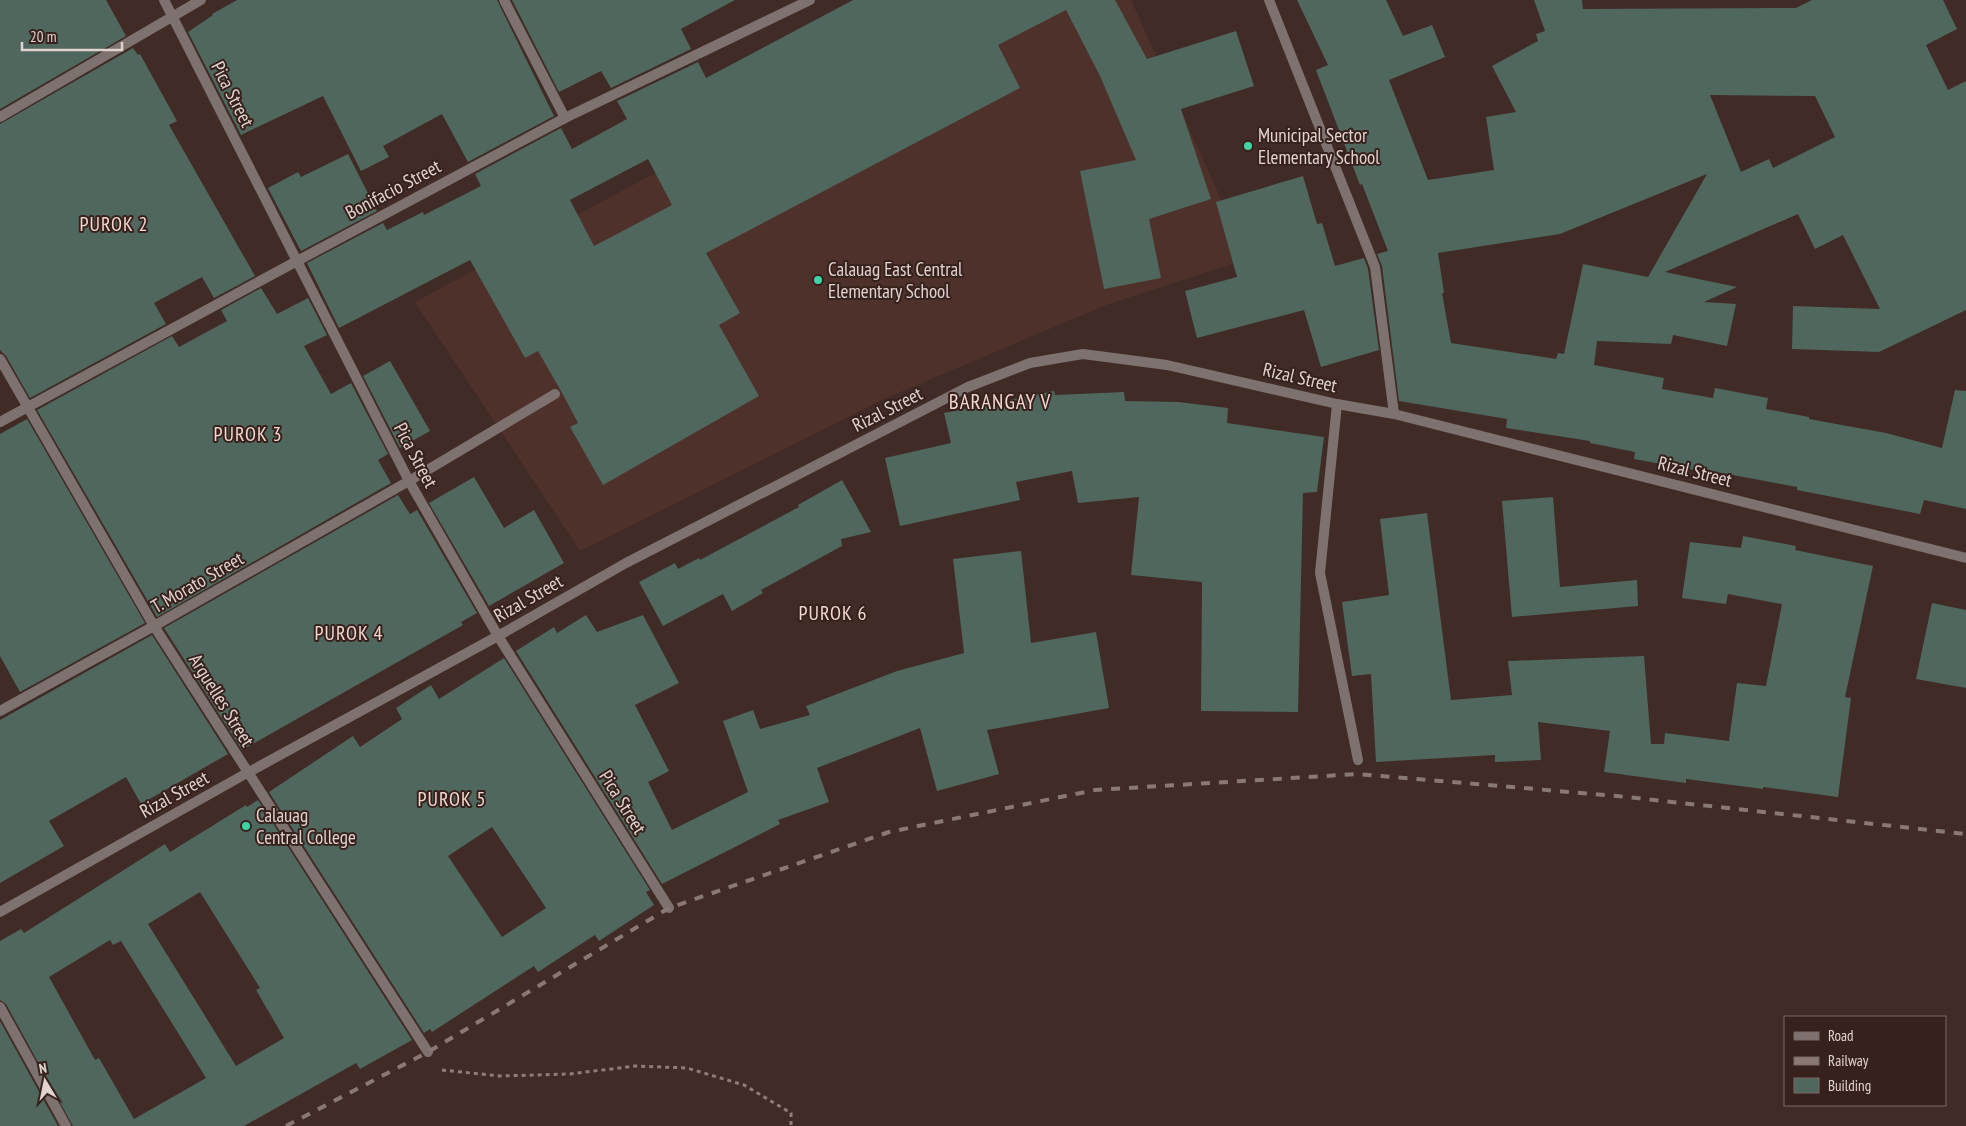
<svg xmlns="http://www.w3.org/2000/svg" width="1966" height="1126" viewBox="0 0 1966 1126" font-family="'PT Sans Narrow',sans-serif">
<style>
.built{fill:#4e312b}
.building{fill:#4f675d;fill-rule:evenodd}
.lines{fill:none;stroke-linecap:round;stroke-linejoin:round}
.path{stroke:#8e7d78;stroke-width:3;stroke-dasharray:4 4;stroke-linecap:butt}
.service{stroke:#7d726f;stroke-width:10}
.minor{stroke:#7d726f;stroke-width:10}
.tertiary{stroke:#7d726f;stroke-width:10}
.rail{stroke:#8a7874;stroke-width:4;stroke-dasharray:9 9;stroke-linecap:butt}
.poi-dot{fill:#3ed4a3;stroke:#36211c;stroke-width:2}
.labels{text-anchor:middle;dominant-baseline:central;stroke-width:4;stroke-linejoin:round;paint-order:stroke}
.street-label{font-size:19px;fill:#e1d3cf;stroke:#36211c}
.poi-label{font-size:19px;fill:#e1d3cf;stroke:#36211c;text-anchor:start}
.neighbourhood-label{font-size:20px;letter-spacing:1px;fill:#f3d7d0;stroke:#36211c}
.quarter-label{font-size:21px;letter-spacing:1px;fill:#f3d7d0;stroke:#36211c}
</style>
<rect width="100%" height="100%" fill="#402b26"/>
<path class="built" d="M978 0H1131L1248 259 1106 305 882 400 580 551 415 302Z"/>
<g class="building">
<path d="M0 0H106L126 36 0 109Z"/>
<path d="M237 0H497L554 116 468 162 442 114 383 146 389 157 361 171 323 96 241 135 188 32 213 15 212 14Z"/>
<path d="M512 0H735L681 29 691 49 611 88 601 71 559 92Z"/>
<path d="M853 0H1115L1147 59 1236 31 1254 86 1181 109 1211 199 1149 219 1161 278 1104 289 1080 171 1136 160 1100 76 1066 10 998 45 1020 88 706 253 740 313 719 325 759 396 603 485 570 427 578 423 561 391 538 351 525 358 470 260 339 328 307 263 383 223 387 230 423 212 424 215 481 186 475 174 561 128 572 149 627 119 617 101 698 62 706 78ZM648 159 672 205 594 246 570 200Z"/>
<path d="M1297 0H1386L1403 36 1432 25 1445 57 1389 80 1428 180 1494 170 1486 117 1516 112 1492 66 1538 41 1536 34 1545 31 1534 0H1582L1583 9 1796 8 1812 0H1943L1957 29 1926 45 1948 90 1966 81V310L1879 352 1792 349 1793 306 1880 309 1843 235 1815 249 1798 214 1665 272 1737 287 1704 302 1736 304 1727 346 1673 335 1671 344 1597 341 1594 365 1664 378 1662 389 1713 398 1715 388 1768 398 1766 409 1809 417V419L1886 433 1942 448 1955 390 1966 391V509L1924 500 1920 514 1797 490V487L1695 468V470L1634 459 1635 452 1590 443V441L1506 428 1507 419 1399 401 1382 266 1377 254 1388 251 1362 184 1360 185 1316 70 1328 65ZM1710 95 1815 96 1835 137 1773 168 1769 159 1741 172ZM1707 174 1648 277 1583 264 1564 354 1558 353 1556 359 1451 343 1442 293H1444L1438 253 1560 234Z"/>
<path d="M133 48 138 55 140 54 177 121 169 125 255 276 214 298 202 277 154 303 166 324 30 398 6 356 0 350V124Z"/>
<path d="M348 154 377 211 301 251 268 188 298 172 301 177Z"/>
<path d="M1303 176 1317 224 1322 223 1335 266 1364 258 1368 269 1379 350 1321 367 1304 310 1197 338 1185 291 1237 277 1216 202Z"/>
<path d="M261 288 277 314 308 298 327 335 304 346 331 394 351 383 388 454 378 460 391 483 157 617 37 410 172 336 179 347 227 321 221 310Z"/>
<path d="M390 361 430 431 400 448 363 376Z"/>
<path d="M1054 391 1055 395 1124 392 1125 401 1178 402 1228 408 1227 423 1324 437 1317 492 1303 493 1298 712 1201 711 1202 582 1131 575 1139 497 1078 503 1072 471 1016 482 1020 500 900 526 885 458 951 443 944 413Z"/>
<path d="M27 419 145 623 20 692 0 656V434Z"/>
<path d="M474 477 504 528 534 510 564 563 489 606 429 503Z"/>
<path d="M842 480 871 532 841 539 842 546 761 590 763 593 732 611 723 594 663 626 639 582 675 563 678 569 699 558 700 560 799 507 798 505Z"/>
<path d="M398 495 410 514 417 510 477 613 461 622 463 625 242 750 164 628Z"/>
<path d="M1553 497 1560 587 1637 580 1638 606 1512 617 1502 501Z"/>
<path d="M1427 513 1451 700 1512 695 1508 661 1644 656 1651 744H1664L1665 733 1729 741 1737 683 1766 686 1782 604 1728 594 1726 604 1682 598 1690 542 1741 548 1743 536 1796 546 1795 550 1873 566 1845 697 1851 698 1838 797 1763 787V789L1686 779V783L1604 772 1610 731 1538 722 1541 760 1495 762V755L1376 762 1371 674 1352 676 1342 602 1389 595 1380 519Z"/>
<path d="M1021 551 1031 643 1096 632 1109 708 987 730 999 774 937 791 920 728 817 768 829 802 778 820 780 824 662 884 516 651 554 627 557 633 586 615 597 632 643 615 679 683 635 705 669 771 648 782 672 830 748 792 723 721 753 710 760 729 810 715 806 706 897 671 964 653 953 559Z"/>
<path d="M1932 603 1966 610V688L1916 679Z"/>
<path d="M152 635 228 754 141 804 126 777 49 821 64 846 0 883V720Z"/>
<path d="M504 658 650 890 646 892 654 905 599 941 595 935 538 972 534 966 432 1032 430 1029 424 1033 269 792 353 736 360 747 402 719 396 708 431 685 439 699ZM492 827 546 908 502 937 448 856Z"/>
<path d="M258 800 412 1040 360 1069 356 1063 244 1126H73L6 1004 0 1000V941L21 929 24 933 165 844 170 852 246 805 247 807ZM200 892 260 988 256 990 284 1038 236 1066 148 924ZM110 940 113 945 121 941 206 1078 134 1119 99 1058 95 1060 49 977Z"/>
<path d="M0 1021 58 1126H0Z"/>
</g>
<g class="lines">
<path class="path" d="M442 1070 500 1076 570 1074 635 1066 687 1068 744 1085 791 1113V1126"/>
<path class="service" d="M409 481 555 394"/>
<g class="minor">
<path d="M164 0 409 481 498 636 669 908"/>
<path d="M504 0 565 118"/>
<path d="M1269 0 1375 267 1394 414"/>
<path d="M0 117 201 0"/>
<path d="M0 359 154 626 428 1052"/>
<path d="M1337 404 1320 573 1358 760"/>
<path d="M0 422 297 261 565 118 810 0"/>
<path d="M0 711 154 626 409 481"/>
<path d="M0 1007 66 1126"/>
</g>
<path class="tertiary" d="M0 912 247 773 498 636 626 563 968 387 1030 363 1083 354 1167 365 1337 404 1394 414 1966 558"/>
<path class="rail" d="M286 1126 428 1052 669 908 889 832 1095 790 1358 774 1617 796 1966 834"/>
</g>
<g class="poi-dot">
<circle cx="1248" cy="146" r="5"/>
<circle cx="818" cy="280" r="5"/>
<circle cx="246" cy="826" r="5"/>
</g>
<g class="labels">
<g class="street-label">
<text transform="translate(233 94) rotate(63)">Pica Street</text>
<text transform="translate(393 189) rotate(-28)">Bonifacio Street</text>
<text transform="translate(1300 377) rotate(13)">Rizal Street</text>
<text transform="translate(887 409) rotate(-27)">Rizal Street</text>
<text transform="translate(416 455) rotate(62)">Pica Street</text>
<text transform="translate(1695 471) rotate(14)">Rizal Street</text>
<text transform="translate(197 582) rotate(-30)">T. Morato Street</text>
<text transform="translate(528 598) rotate(-30)">Rizal Street</text>
<text transform="translate(222 700) rotate(58)">Arguelles Street</text>
<text transform="translate(174 794) rotate(-29)">Rizal Street</text>
<text transform="translate(623 802) rotate(58)">Pica Street</text>
</g>
<g class="poi-label">
<text x="1258" y="135">Municipal Sector<tspan x="1258" dy="22">Elementary School</tspan></text>
<text x="828" y="269">Calauag East Central<tspan x="828" dy="22">Elementary School</tspan></text>
<text x="256" y="815">Calauag<tspan x="256" dy="22">Central College</tspan></text>
</g>
<g class="neighbourhood-label">
<text x="114" y="224">PUROK 2</text>
<text x="248" y="434">PUROK 3</text>
<text x="833" y="613">PUROK 6</text>
<text x="349" y="633">PUROK 4</text>
<text x="452" y="799">PUROK 5</text>
</g>
<g class="quarter-label">
<text x="1000" y="401">BARANGAY V</text>
</g>
</g>
<rect x="1784" y="1016" width="162" height="90" fill="#36211c" stroke="#7a6864"/>
<rect x="1794" y="1032" width="25" height="8" fill="#7d726f" stroke="#7a6864"/>
<text x="1828" y="1041" font-size="15" fill="#e1d3cf">Road</text>
<rect x="1794" y="1057" width="25" height="8" fill="#8a7874" stroke="#7a6864"/>
<text x="1828" y="1066" font-size="15" fill="#e1d3cf">Railway</text>
<rect x="1794" y="1078" width="25" height="15" fill="#4f675d" stroke="#7a6864"/>
<text x="1828" y="1091" font-size="15" fill="#e1d3cf">Building</text>
<g transform="translate(45 1081) rotate(350)" stroke="#36211c" stroke-width="4" paint-order="stroke">
<path d="M0-4L9 19L0 12L-9 19Z" fill="#e1d3cf"/>
<text y="-8" font-size="14" font-weight="bold" text-anchor="middle" fill="#e1d3cf">N</text>
</g>
<path d="M22 42v8h100v-8" fill="none" stroke="#e1d3cf" stroke-width="2.5"/>
<text x="30" y="42" font-size="15" fill="#e1d3cf" stroke="#36211c" stroke-width="4" paint-order="stroke">20 m</text>
</svg>
